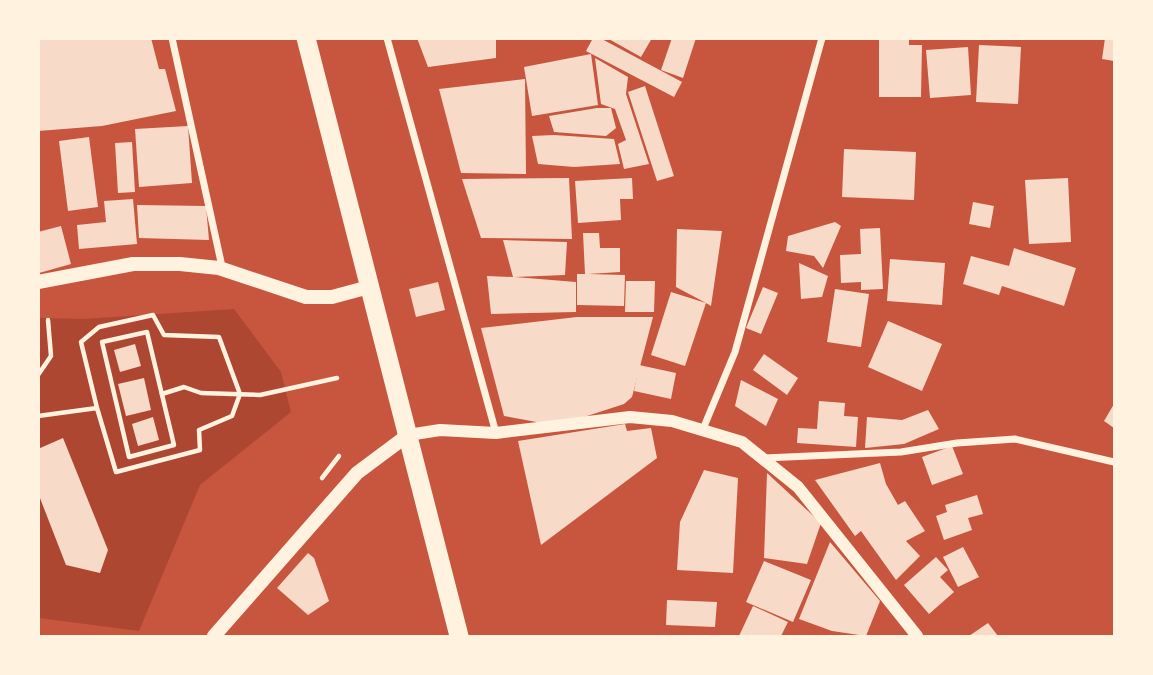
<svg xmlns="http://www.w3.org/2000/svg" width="1153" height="675" viewBox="0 0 1153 675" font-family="'Golos Text',sans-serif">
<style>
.green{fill:#ae4732}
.building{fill:#f7dbc8}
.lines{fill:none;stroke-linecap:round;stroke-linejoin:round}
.path{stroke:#fff3e0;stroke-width:4.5}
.minor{stroke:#fff3e0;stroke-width:7}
.tertiary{stroke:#fff3e0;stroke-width:12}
.secondary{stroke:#fff3e0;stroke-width:14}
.trunk{stroke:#fff3e0;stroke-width:19}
</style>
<rect width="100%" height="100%" fill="#c8553d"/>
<path class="green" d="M234 309 281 372 291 412 200 485 139 631 39 618V318L83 319Z"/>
<g class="building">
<path d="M38 38H151L159 69H165L176 111 102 126 38 131Z"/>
<path d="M417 38H496V58L428 67Z"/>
<path d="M593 38H600L682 82 674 97 586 51Z"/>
<path d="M607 38H652L641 57Z"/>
<path d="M672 38H696L683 78 661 70Z"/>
<path d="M879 38H909V45H922L921 97H879Z"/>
<path d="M1105 38H1114V61L1102 59Z"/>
<path d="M979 45 1021 47 1018 104 976 102Z"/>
<path d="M968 47 971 95 930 98 926 50Z"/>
<path d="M591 54 598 105 532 116 524 67Z"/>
<path d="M595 58 628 77 626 94 649 164 624 169 618 144 626 140 615 109 601 104Z"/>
<path d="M525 79 526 174 461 173 439 89Z"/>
<path d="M645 86 674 176 657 181 628 92Z"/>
<path d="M597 108H611L616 128 606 136 554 132 549 116Z"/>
<path d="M188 126 192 183 139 187 135 129Z"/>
<path d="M554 135 614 139 620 164 574 167 538 164 532 136Z"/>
<path d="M89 137 98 207 68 211 59 141Z"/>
<path d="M132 142 135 192 118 193 115 143Z"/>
<path d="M844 149 916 152 914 200 842 197Z"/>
<path d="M569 178 572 239 481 238 462 179Z"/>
<path d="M632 178 633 199H620L621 220 578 223 575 181Z"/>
<path d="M1068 178 1071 242 1029 244 1025 180Z"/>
<path d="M133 199 137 244 79 249 77 225 106 222 104 201Z"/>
<path d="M973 202 994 206 990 228 969 224Z"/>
<path d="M137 205 206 206 209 240 139 238Z"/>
<path d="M835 222 841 226 823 268 814 256 786 251 788 236Z"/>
<path d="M61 226 71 264 39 273 38 232Z"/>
<path d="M880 228 883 289 861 290V282L841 283 840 255 861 254 860 229Z"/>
<path d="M677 229 722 231 711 306 706 303 685 366 651 355 671 292 706 303 676 287Z"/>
<path d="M583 233H599L600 248H620V272L588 274 625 275 624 306 577 305V274H585Z"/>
<path d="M503 240 567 242 565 275 515 277 576 282V312L491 314 487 276 513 277Z"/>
<path d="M1014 248 1076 268 1064 306 1002 286 999 295 963 284 971 256 1009 266Z"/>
<path d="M890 259 945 263 942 305 887 301Z"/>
<path d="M799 263 828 276 822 297 801 299Z"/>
<path d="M626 281H655L654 312H625Z"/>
<path d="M438 282 445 310 416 317 409 289Z"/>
<path d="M763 287 778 293 761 334 746 328Z"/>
<path d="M835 289 869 294 861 347 827 342Z"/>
<path d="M577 317H653L632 397 624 404 584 417 542 423 504 416 481 328Z"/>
<path d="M888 321 942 344 922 391 868 367Z"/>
<path d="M135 344 141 366 120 372 114 350Z"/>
<path d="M764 354 798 378 787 395 753 370Z"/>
<path d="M639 365 676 373 671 399 634 391Z"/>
<path d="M144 378 151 410 126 416 118 384Z"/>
<path d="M741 380 778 399 766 426 735 406Z"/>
<path d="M819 401 845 403 844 416 858 417 856 447 797 443 798 428 817 429Z"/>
<path d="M1114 404V428L1104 421Z"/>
<path d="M928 410 939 429 904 444 865 448 867 417 902 420Z"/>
<path d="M153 417 159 440 138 446 132 424Z"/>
<path d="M625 424 627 431 651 428 657 458 541 545 518 441Z"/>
<path d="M63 438 108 550 100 573 66 565 38 493V449Z"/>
<path d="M952 446 963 474 932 485 922 457Z"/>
<path d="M880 463 886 484 898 505 905 501 925 531 906 541 920 556 896 580 861 531 855 536 815 480Z"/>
<path d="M704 470 738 478 733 573 677 570 680 522Z"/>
<path d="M767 473 821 523 807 564 764 558Z"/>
<path d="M977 495 983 514 968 518 972 530 944 540 936 516 947 512 945 505Z"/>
<path d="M830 542 880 601 866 636 832 631 799 619Z"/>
<path d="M963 547 979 577 958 587 943 557Z"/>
<path d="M308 553 314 558 329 601 308 615 277 588Z"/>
<path d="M936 557 948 570 940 577 954 592 929 614 904 585Z"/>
<path d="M764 561 811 580 793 622 746 602Z"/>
<path d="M667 600 717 602 715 627 666 625Z"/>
<path d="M753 606 788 622 781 636H739Z"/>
<path d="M988 623 998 636H969Z"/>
</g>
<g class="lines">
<g class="path">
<path d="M147 332 174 445 129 457 102 342Z"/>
<path d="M38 375 51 356 48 320"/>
<path d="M162 394 184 387 201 393 260 395 337 378"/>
<path d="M38 416 97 408 116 472 200 450 199 430 232 416 240 394 219 337 164 335 153 315 99 327 81 342 97 408"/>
<path d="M322 478 339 456"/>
</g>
<g class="minor">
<path d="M172 38 221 262 219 268"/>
<path d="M387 38 496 433"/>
<path d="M703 429 735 352 822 38"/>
<path d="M764 458 901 452 957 443 1015 439 1114 462"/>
</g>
<path class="tertiary" d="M408 435 440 430 496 433 630 417 672 421 742 442 798 487 917 636"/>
<g class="secondary">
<path d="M38 282 133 264H180L219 268 306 297H332L369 287"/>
<path d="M214 636 357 473 408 435"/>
</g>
<path class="trunk" d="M306 38 459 636"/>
</g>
<rect width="1153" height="675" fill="none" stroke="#fff3e0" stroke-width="80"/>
</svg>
